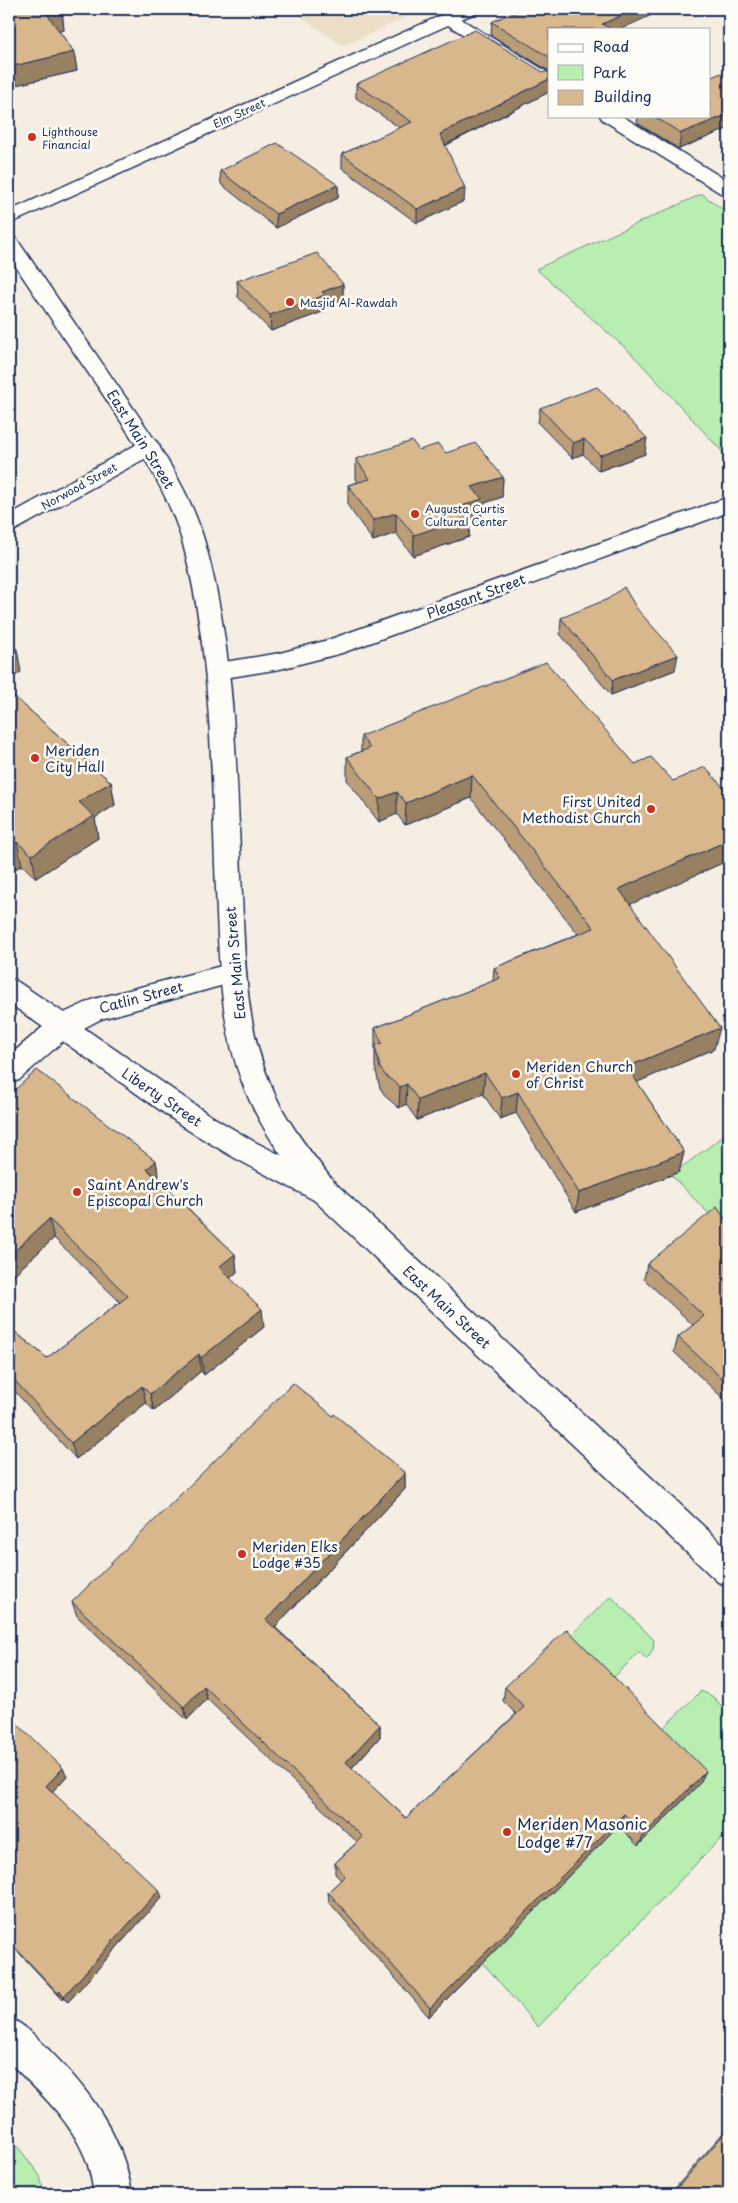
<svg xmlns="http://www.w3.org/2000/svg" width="738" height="2203" viewBox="0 0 738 2203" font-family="'Playpen Sans',sans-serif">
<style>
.built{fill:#eddec8}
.green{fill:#b8efb1;stroke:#6a8f88}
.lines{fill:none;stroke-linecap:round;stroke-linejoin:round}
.minor-casing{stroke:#1b2f5e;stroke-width:3}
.secondary-casing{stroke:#1b2f5e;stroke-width:3}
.primary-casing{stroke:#1b2f5e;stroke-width:3}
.minor{fill:#fdfcf7;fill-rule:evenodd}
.secondary{fill:#fdfcf7;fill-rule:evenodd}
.primary{fill:#fdfcf7;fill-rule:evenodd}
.wall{fill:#bb9d78;stroke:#1b2f5e}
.shaded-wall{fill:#988062;stroke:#1b2f5e}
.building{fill:#d9b78c;stroke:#1b2f5e}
.poi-dot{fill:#c8321e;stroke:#fdfcf7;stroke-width:2}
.labels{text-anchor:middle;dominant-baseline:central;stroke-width:5;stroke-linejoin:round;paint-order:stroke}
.far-street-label{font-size:11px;fill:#1b2f5e;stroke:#fdfcf7}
.far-poi-label{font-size:11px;fill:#1b2f5e;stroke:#fdfcf7;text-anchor:start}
.street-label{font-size:14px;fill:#1b2f5e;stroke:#fdfcf7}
.poi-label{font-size:14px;fill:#1b2f5e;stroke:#fdfcf7;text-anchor:start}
.near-poi-label{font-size:16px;fill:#1b2f5e;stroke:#fdfcf7;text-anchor:start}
</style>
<rect width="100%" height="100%" fill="#f6eee2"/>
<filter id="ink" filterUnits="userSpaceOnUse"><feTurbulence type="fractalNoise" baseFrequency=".02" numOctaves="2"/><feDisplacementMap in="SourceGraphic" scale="10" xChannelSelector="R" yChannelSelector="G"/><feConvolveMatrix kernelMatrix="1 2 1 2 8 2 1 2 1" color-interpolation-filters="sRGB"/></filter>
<g filter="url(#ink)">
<path class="built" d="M290 9H425L343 46Z"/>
<g class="green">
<path d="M702 194 729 214V459L632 354 536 269Z"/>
<path d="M729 1132V1227L715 1220 671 1175Z"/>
<path d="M611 1596 654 1640 653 1650 647 1659 639 1652 605 1686 563 1643Z"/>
<path d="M701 1691 712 1696 729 1713V1830L538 2027 482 1962 619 1825 639 1845 700 1783 654 1737Z"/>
<path d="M12 2139 40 2176 44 2194H9V2143Z"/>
</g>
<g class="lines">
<defs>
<g id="minor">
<path d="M455 9H477L475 13 461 19 549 73V85L543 84 448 25 9 224V211Z"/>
<path d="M600 116H622L729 182V196L722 194 603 120Z"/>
<path d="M149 440 157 442 160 447 157 452 17 529 9 531V515L141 442Z"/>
<path d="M729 497V512L342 653 280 669 218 679 210 677 206 671 210 665 218 663 280 653 328 640Z"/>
<path d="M61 1016 70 1019 74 1027 70 1035 19 1080 9 1083V1056L52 1019Z"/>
<path d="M9 2018C26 2025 37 2038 50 2051 91 2092 123 2136 132 2194H94C92 2182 90 2169 85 2157 70 2119 37 2090 9 2062Z"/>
</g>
<path id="secondary" d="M233 963 242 966 246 973 242 980 101 1019 84 1028 208 1114 253 1141 334 1182 338 1191 334 1200 324 1203 314 1200 233 1157 188 1130 9 1003V978L18 982 64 1013 94 999Z"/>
<path id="primary" d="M9 236 16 238C49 286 82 334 115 382 150 433 188 483 205 543 237 657 236 778 242 896 245 959 245 1024 270 1083 285 1121 310 1151 334 1182L729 1550V1586L718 1582 314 1200C286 1163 258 1126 242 1082 219 1021 219 955 216 890 211 774 213 657 183 544 167 486 131 437 98 387 68 344 38 300 9 256Z"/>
</defs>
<use href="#minor" class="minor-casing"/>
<use href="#secondary" class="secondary-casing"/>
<use href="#primary" class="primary-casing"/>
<use href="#minor" class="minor"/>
<use href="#secondary" class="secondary"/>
<use href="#primary" class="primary"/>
</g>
<g class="wall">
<path d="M9 9 62 11 64 30 59 31 74 52 77 71 16 85 9 75Z"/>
<path d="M514 13 549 29V71L491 35 492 22Z"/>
<path d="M729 70V128L679 149 637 123 638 116H709Z"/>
<path d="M356 84 549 92 445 146 464 201 417 223 342 168V154L400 128 356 98Z"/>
<path d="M220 171 338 185V198L276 228 221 184Z"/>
<path d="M237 281 343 284V300L325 307V311L271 331 238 297Z"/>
<path d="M540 408 645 454 599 471 583 454 572 458 538 423Z"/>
<path d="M419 450 446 453 503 477 502 497 482 504 481 520 470 524 469 537 413 556 396 533 373 541 348 506V485L358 482 356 479V459Z"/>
<path d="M561 618 675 670 611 695 560 634Z"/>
<path d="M9 692 111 782 115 805 95 818 98 838 36 878 22 865 9 873Z"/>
<path d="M361 736 635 764 673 781 729 794V860L630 904 714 1049 637 1082 684 1152 679 1172 576 1212 516 1113 500 1119 483 1094 417 1120 406 1104 399 1108 386 1097 380 1088 375 1067V1028L493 981 494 968 578 934 471 798 405 825 397 814 379 822 347 780V757L361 751Z"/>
<path d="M9 1095 156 1161 159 1180 235 1254 237 1272 230 1278 264 1327 204 1375 201 1371 154 1411 146 1403 76 1459 9 1385V1327L47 1358 120 1302 54 1238 9 1279Z"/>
<path d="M729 1216V1404L674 1352 678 1337 693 1325 644 1279 647 1264 725 1219Z"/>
<path d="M333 1416 405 1473V1489L275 1627 380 1725V1737L352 1768 406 1818 516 1714 503 1701 505 1687 700 1783 638 1846 619 1825 429 2017 329 1902 328 1892 341 1880 335 1874V1863L357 1842 207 1699 187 1720 77 1616 72 1602Z"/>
<path d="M9 1720 67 1776 52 1792 162 1897 68 2002 64 1997 62 1999 9 1942V1929L12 1926 9 1922Z"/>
<path d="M729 2126V2194H670Z"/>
</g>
<g class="shaded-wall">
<path d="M636 9H665L621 29H602V24Z"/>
<path d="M62 11 64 30 50 33 47 14Z"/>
<path d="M74 52 77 71 16 85 13 66Z"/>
<path d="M549 79V92L439 148 440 134Z"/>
<path d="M729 114V128L679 149 681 133Z"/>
<path d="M338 185V198L276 228V214Z"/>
<path d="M465 188 464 201 417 223V209Z"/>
<path d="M343 284V300L325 307V311L271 331 270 315 322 292Z"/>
<path d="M647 438 645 454 599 471 600 455Z"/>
<path d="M584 439 583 454 572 458 573 443Z"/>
<path d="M503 477 502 497 482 504 481 520 470 524 469 537 413 556 414 535 462 506 472 487Z"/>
<path d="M396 513V533L373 541V520Z"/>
<path d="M17 649 21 672 9 680V654Z"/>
<path d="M678 655 675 670 611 695 613 680Z"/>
<path d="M472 775 471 798 405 825 406 803Z"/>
<path d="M111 782 115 805 95 818 98 838 36 878 32 855 79 802Z"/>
<path d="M397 792V814L379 822V799Z"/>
<path d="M729 840V860L616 911 619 889Z"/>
<path d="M17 842 22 865 9 873V848Z"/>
<path d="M720 1028 714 1049 624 1088 627 1067Z"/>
<path d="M485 1073 483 1094 417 1120 418 1100Z"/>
<path d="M407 1084 406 1104 399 1108 400 1087Z"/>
<path d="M518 1092 516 1113 500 1119 502 1098Z"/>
<path d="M684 1152 679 1172 576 1212 579 1193Z"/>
<path d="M156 1161 159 1180 147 1169Z"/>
<path d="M49 1219 54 1238 9 1279V1256Z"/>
<path d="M235 1254 237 1272 221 1285 219 1267Z"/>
<path d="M262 1309 264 1327 204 1375 201 1358Z"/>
<path d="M199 1354 201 1371 154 1411 150 1394Z"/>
<path d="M142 1386 146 1403 76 1459 71 1443Z"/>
<path d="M405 1473V1489L268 1634 266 1620Z"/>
<path d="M204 1686 207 1699 187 1720 184 1707Z"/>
<path d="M380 1725V1737L346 1774V1762Z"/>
<path d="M63 1768 67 1776 50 1794 46 1786Z"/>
<path d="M706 1771 700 1783 638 1846 644 1835Z"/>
<path d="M624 1814 619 1825 429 2017 430 2008Z"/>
<path d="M159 1890 162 1897 68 2002 64 1996Z"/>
<path d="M60 1991 64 1997 62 1999 58 1993Z"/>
</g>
<g class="building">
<path d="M9 9H60L62 11 47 14 74 52 13 66 9 60Z"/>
<path d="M524 9H636L602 24 611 29H549V57L492 22 512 12 514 13Z"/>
<path d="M475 30 543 72H549V79L440 134 465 188 417 209 342 154 412 122 356 84Z"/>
<path d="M729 70V114L681 133 653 116H709V78Z"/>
<path d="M277 143 338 185 276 214 220 171Z"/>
<path d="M317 253 343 284 322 292 325 295 270 315 237 281Z"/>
<path d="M597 387 647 438 600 455 584 439 573 443 540 408Z"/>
<path d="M412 441 419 450 438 444 446 453 476 443 503 477 472 487 482 499 462 506 470 517 414 535 396 513 373 520 348 485 370 479 356 459Z"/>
<path d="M624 587 637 609 678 655 613 680 561 618 608 599Z"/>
<path d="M9 642 17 649 9 654Z"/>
<path d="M546 662 635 764 651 757 673 781 705 767 729 794V840L619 889 720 1028 627 1067 684 1152 579 1193 518 1092 502 1098 485 1073 418 1100 407 1084 400 1087 386 1076 380 1068 375 1046 382 1043 375 1028 500 978 494 968 594 928 472 775 406 803 397 792 379 799 347 757 370 748 361 736Z"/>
<path d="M9 692 111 782 79 802 94 816 32 855 17 842 9 848Z"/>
<path d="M37 1070 156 1161 147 1169 235 1254 219 1267 262 1309 201 1358 199 1354 150 1394 142 1386 71 1443 9 1374V1327L47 1358 128 1296 49 1219 9 1256V1095Z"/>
<path d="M717 1207 725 1219 729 1216V1385L678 1337 704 1316 647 1264Z"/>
<path d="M293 1383 333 1416 334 1414 405 1473 266 1620 380 1725 346 1762 406 1818 524 1707 505 1687 567 1629 706 1771 644 1835 624 1814 430 2008 328 1892 345 1876 335 1863 363 1837 204 1686 184 1707 72 1602Z"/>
<path d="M11 1718 63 1768 46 1786 126 1861 127 1860 159 1890 64 1996 60 1991 58 1993 9 1941V1929L13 1925 9 1921V1720Z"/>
<path d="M729 2128V2194H672Z"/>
</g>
</g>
<g class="poi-dot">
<circle cx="32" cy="137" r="5"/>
<circle cx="290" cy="302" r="5"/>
<circle cx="415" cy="514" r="5"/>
<circle cx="35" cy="758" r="5"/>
<circle cx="651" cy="809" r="5"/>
<circle cx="516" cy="1074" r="5"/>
<circle cx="77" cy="1192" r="5"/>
<circle cx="242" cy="1554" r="5"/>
<circle cx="507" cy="1832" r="5"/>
</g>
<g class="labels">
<g class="far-street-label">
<text transform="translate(239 113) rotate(-24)">Elm Street</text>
<text transform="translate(79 486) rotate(-29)">Norwood Street</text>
</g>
<g class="far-poi-label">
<text x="42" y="131">Lighthouse<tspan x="42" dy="13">Financial</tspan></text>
<text x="300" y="302">Masjid Al-Rawdah</text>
<text x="425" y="508">Augusta Curtis<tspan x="425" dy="13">Cultural Center</tspan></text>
</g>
<g class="street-label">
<text transform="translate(141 439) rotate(58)">East Main Street</text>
<text transform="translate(476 596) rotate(-20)">Pleasant Street</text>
<text transform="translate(235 963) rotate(-95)">East Main Street</text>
<text transform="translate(141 997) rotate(-15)">Catlin Street</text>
<text transform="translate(162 1097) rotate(34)">Liberty Street</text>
<text transform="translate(447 1307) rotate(43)">East Main Street</text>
</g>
<g class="poi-label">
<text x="45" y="750">Meriden<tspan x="45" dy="16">City Hall</tspan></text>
<text x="641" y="801" text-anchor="end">First United<tspan x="641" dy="16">Methodist Church</tspan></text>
<text x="526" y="1066">Meriden Church<tspan x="526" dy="16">of Christ</tspan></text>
<text x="87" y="1184">Saint Andrew's<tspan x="87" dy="16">Episcopal Church</tspan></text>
<text x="252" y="1546">Meriden Elks<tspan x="252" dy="16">Lodge #35</tspan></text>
</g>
<g class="near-poi-label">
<text x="517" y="1823">Meriden Masonic<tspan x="517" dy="18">Lodge #77</tspan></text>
</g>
</g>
<rect width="738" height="2203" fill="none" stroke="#fdfcf7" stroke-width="30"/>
<rect x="15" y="15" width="708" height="2173" fill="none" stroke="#1b2f5e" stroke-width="2" filter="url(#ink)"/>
<rect x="548" y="28" width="162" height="90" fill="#fdfcf7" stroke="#a3aaba"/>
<rect x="558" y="44" width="25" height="8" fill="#fdfcf7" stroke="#a3aaba"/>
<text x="593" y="52" font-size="15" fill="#1b2f5e">Road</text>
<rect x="558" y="65" width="25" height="15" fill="#b8efb1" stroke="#a3aaba"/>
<text x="593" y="78" font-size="15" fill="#1b2f5e">Park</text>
<rect x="558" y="90" width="25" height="15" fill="#d9b78c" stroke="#a3aaba"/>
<text x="593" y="102" font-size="15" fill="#1b2f5e">Building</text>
</svg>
